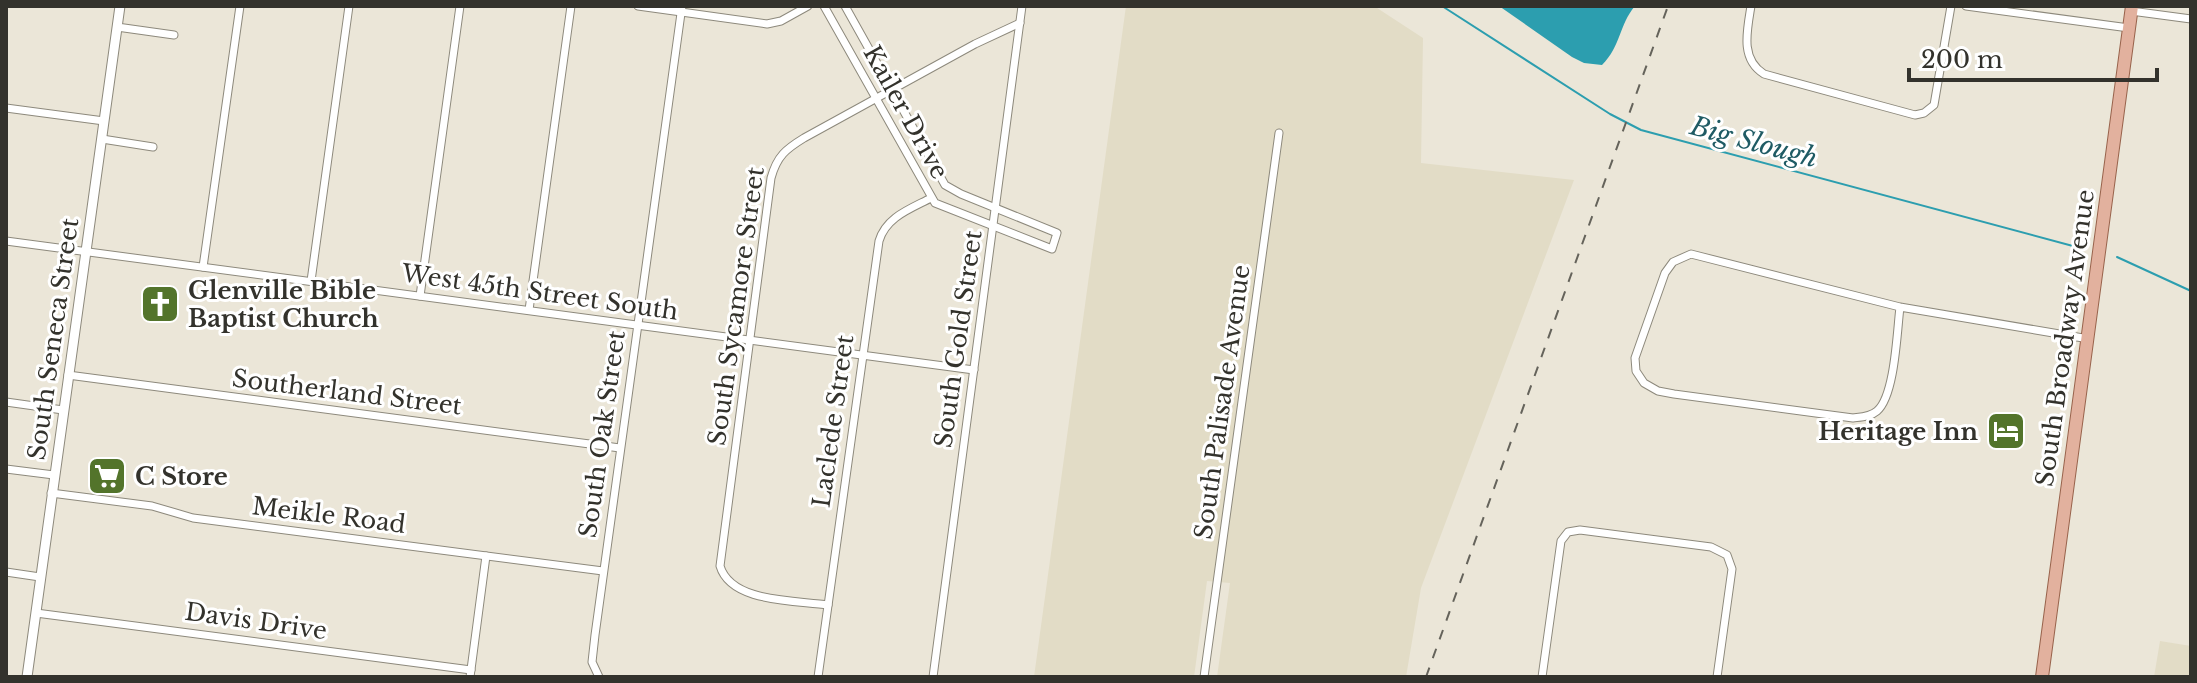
<svg xmlns="http://www.w3.org/2000/svg" width="2197" height="683" viewBox="0 0 2197 683" font-family="'Libre Baskerville',serif">
<style>
.built{fill:#e2dcc6}
.water{fill:#2c9eaf}
.lines{fill:none;stroke-linecap:round;stroke-linejoin:round}
.stream{stroke:#2c9eaf;stroke-width:2}
.minor-casing{stroke:#8d897c;stroke-width:9}
.tertiary-casing{stroke:#8d897c;stroke-width:11}
.primary-casing{stroke:#98634c;stroke-width:14}
.minor{stroke:#fff;stroke-width:7}
.tertiary{stroke:#fff;stroke-width:9}
.primary{stroke:#e2b19e;stroke-width:12}
.rail{stroke:#65635b;stroke-width:2;stroke-dasharray:10 10;stroke-linecap:butt}
.labels{text-anchor:middle;dominant-baseline:central;stroke-width:6;stroke-linejoin:round;paint-order:stroke}
.street-label{font-size:24px;fill:#33322c;stroke:#fff}
.poi-label{font-size:24px;font-weight:bold;fill:#33322c;stroke:#fff;text-anchor:start}
.water-label{font-size:26px;font-style:italic;fill:#1f5b64;stroke:#fff}
</style>
<rect width="100%" height="100%" fill="#ebe6d8"/>
<g class="built">
<path d="M1126 6H1374L1423 38 1421 163 1574 180 1421 588 1406 677H1217L1230 583 1207 581 1194 677H1034Z"/>
<path d="M2160 641 2191 646V677H2154Z"/>
</g>
<path class="water" d="M1499 6H1635C1619 25 1621 46 1602 65L1584 63 1572 57Z"/>
<g class="lines">
<g class="stream">
<path d="M1442 6 1610 114 1641 130 2084 249"/>
<path d="M2117 257 2191 291"/>
</g>
<defs>
<g id="minor">
<path d="M638 6 767 24 781 21 808 6"/>
<path d="M824 6 935 203 1052 249 1057 233 961 194 945 185 845 6"/>
<path d="M1751 6C1747 31 1740 59 1764 74L1915 115 1924 113 1934 105 1951 6"/>
<path d="M1966 6 2129 28"/>
<path d="M2131 11 2191 19"/>
<path d="M117 27 174 35"/>
<path d="M6 108 104 121"/>
<path d="M102 139 153 147"/>
<path d="M6 241 974 370"/>
<path d="M203 267 240 6"/>
<path d="M311 281 349 6"/>
<path d="M420 296 460 6"/>
<path d="M1900 307C1897 331 1895 396 1877 411 1870 417 1861 417 1853 418L1674 394 1658 391 1644 383 1636 371 1635 358 1665 273 1673 262 1691 254 1900 307 2089 339"/>
<path d="M529 310 571 6"/>
<path d="M68 375 620 448"/>
<path d="M6 402 63 410"/>
<path d="M6 469 54 475"/>
<path d="M51 493 152 506 193 518 603 571"/>
<path d="M6 572 40 577"/>
<path d="M828 605C795 600 731 603 720 566L771 178C777 156 786 149 804 138L975 44 1020 23"/>
<path d="M36 613 471 670"/>
<path d="M470 677 486 556"/>
<path d="M599 677 592 662 595 635 682 6"/>
<path d="M818 677 879 241C886 217 910 209 931 198"/>
<path d="M933 677 1022 6"/>
<path d="M1204 677 1279 133"/>
<path d="M1542 677 1561 541 1568 532 1580 530 1711 547 1727 555 1732 569 1717 677"/>
</g>
<path id="tertiary" d="M27 677 120 6"/>
<path id="primary" d="M2042 677 2132 6"/>
</defs>
<use href="#minor" class="minor-casing"/>
<use href="#tertiary" class="tertiary-casing"/>
<use href="#primary" class="primary-casing"/>
<use href="#minor" class="minor"/>
<use href="#tertiary" class="tertiary"/>
<use href="#primary" class="primary"/>
<path class="rail" d="M1426 677 1668 6"/>
</g>
<defs>
<symbol id="church-square" viewBox="-11 -11 22 22"><rect x="-9" y="-9" width="18" height="18" rx="4" fill="#53742b" stroke="#fff"/><path d="M-1.2-6h2.4v3.5h3.3v2.4h-3.3V6h-2.4V-.1h-3.3v-2.4h3.3Z" fill="#fff"/></symbol>
<symbol id="hotel-square" viewBox="-11 -11 22 22"><rect x="-9" y="-9" width="18" height="18" rx="4" fill="#53742b" stroke="#fff"/><path d="M-6-4.5h1.5V1H6V5H4.5V3h-9V5H-6ZM-4 0a1.8 1.8 0 1 1 3.6 0ZM.5 0V-2.5h3Q6-2.5 6 0Z" fill="#fff"/></symbol>
<symbol id="supermarket-square" viewBox="-11 -11 22 22"><rect x="-9" y="-9" width="18" height="18" rx="4" fill="#53742b" stroke="#fff"/><path d="M-6-5.5h2.5l.6 2H6L4.5 2H-2.5L-4.4-4H-6ZM-1.5 3.2a1.3 1.3 0 1 0 .1 0ZM3 3.2a1.3 1.3 0 1 0 .1 0Z" fill="#fff"/></symbol>
</defs>
<g fill-rule="evenodd">
<use href="#church-square" x="138" y="282" width="44" height="44"/>
<use href="#hotel-square" x="1984" y="409" width="44" height="44"/>
<use href="#supermarket-square" x="85" y="454" width="44" height="44"/>
</g>
<g class="labels">
<g class="street-label">
<text transform="translate(906 112) rotate(61)">Kailer Drive</text>
<text transform="translate(540 292) rotate(8)">West 45th Street South</text>
<text transform="translate(736 306) rotate(-82)">South Sycamore Street</text>
<text transform="translate(2065 338) rotate(-82)">South Broadway Avenue</text>
<text transform="translate(53 339) rotate(-82)">South Seneca Street</text>
<text transform="translate(958 339) rotate(-82)">South Gold Street</text>
<text transform="translate(347 392) rotate(7)">Southerland Street</text>
<text transform="translate(1222 402) rotate(-82)">South Palisade Avenue</text>
<text transform="translate(833 421) rotate(-82)">Laclede Street</text>
<text transform="translate(602 434) rotate(-82)">South Oak Street</text>
<text transform="translate(329 515) rotate(7)">Meikle Road</text>
<text transform="translate(256 621) rotate(8)">Davis Drive</text>
</g>
<g class="poi-label">
<text x="188" y="290">Glenville Bible<tspan x="188" dy="28">Baptist Church</tspan></text>
<text x="1978" y="431" text-anchor="end">Heritage Inn</text>
<text x="135" y="476">C Store</text>
</g>
<g class="water-label">
<text transform="translate(1754 142) rotate(15)">Big Slough</text>
</g>
</g>
<rect width="2197" height="683" fill="none" stroke="#33322c" stroke-width="16"/>
<path d="M1909 68v12h248v-12" fill="none" stroke="#33322c" stroke-width="4"/>
<text x="1921" y="68" font-size="24" fill="#33322c" stroke="#ffffff" stroke-width="6" paint-order="stroke">200 m</text>
</svg>
